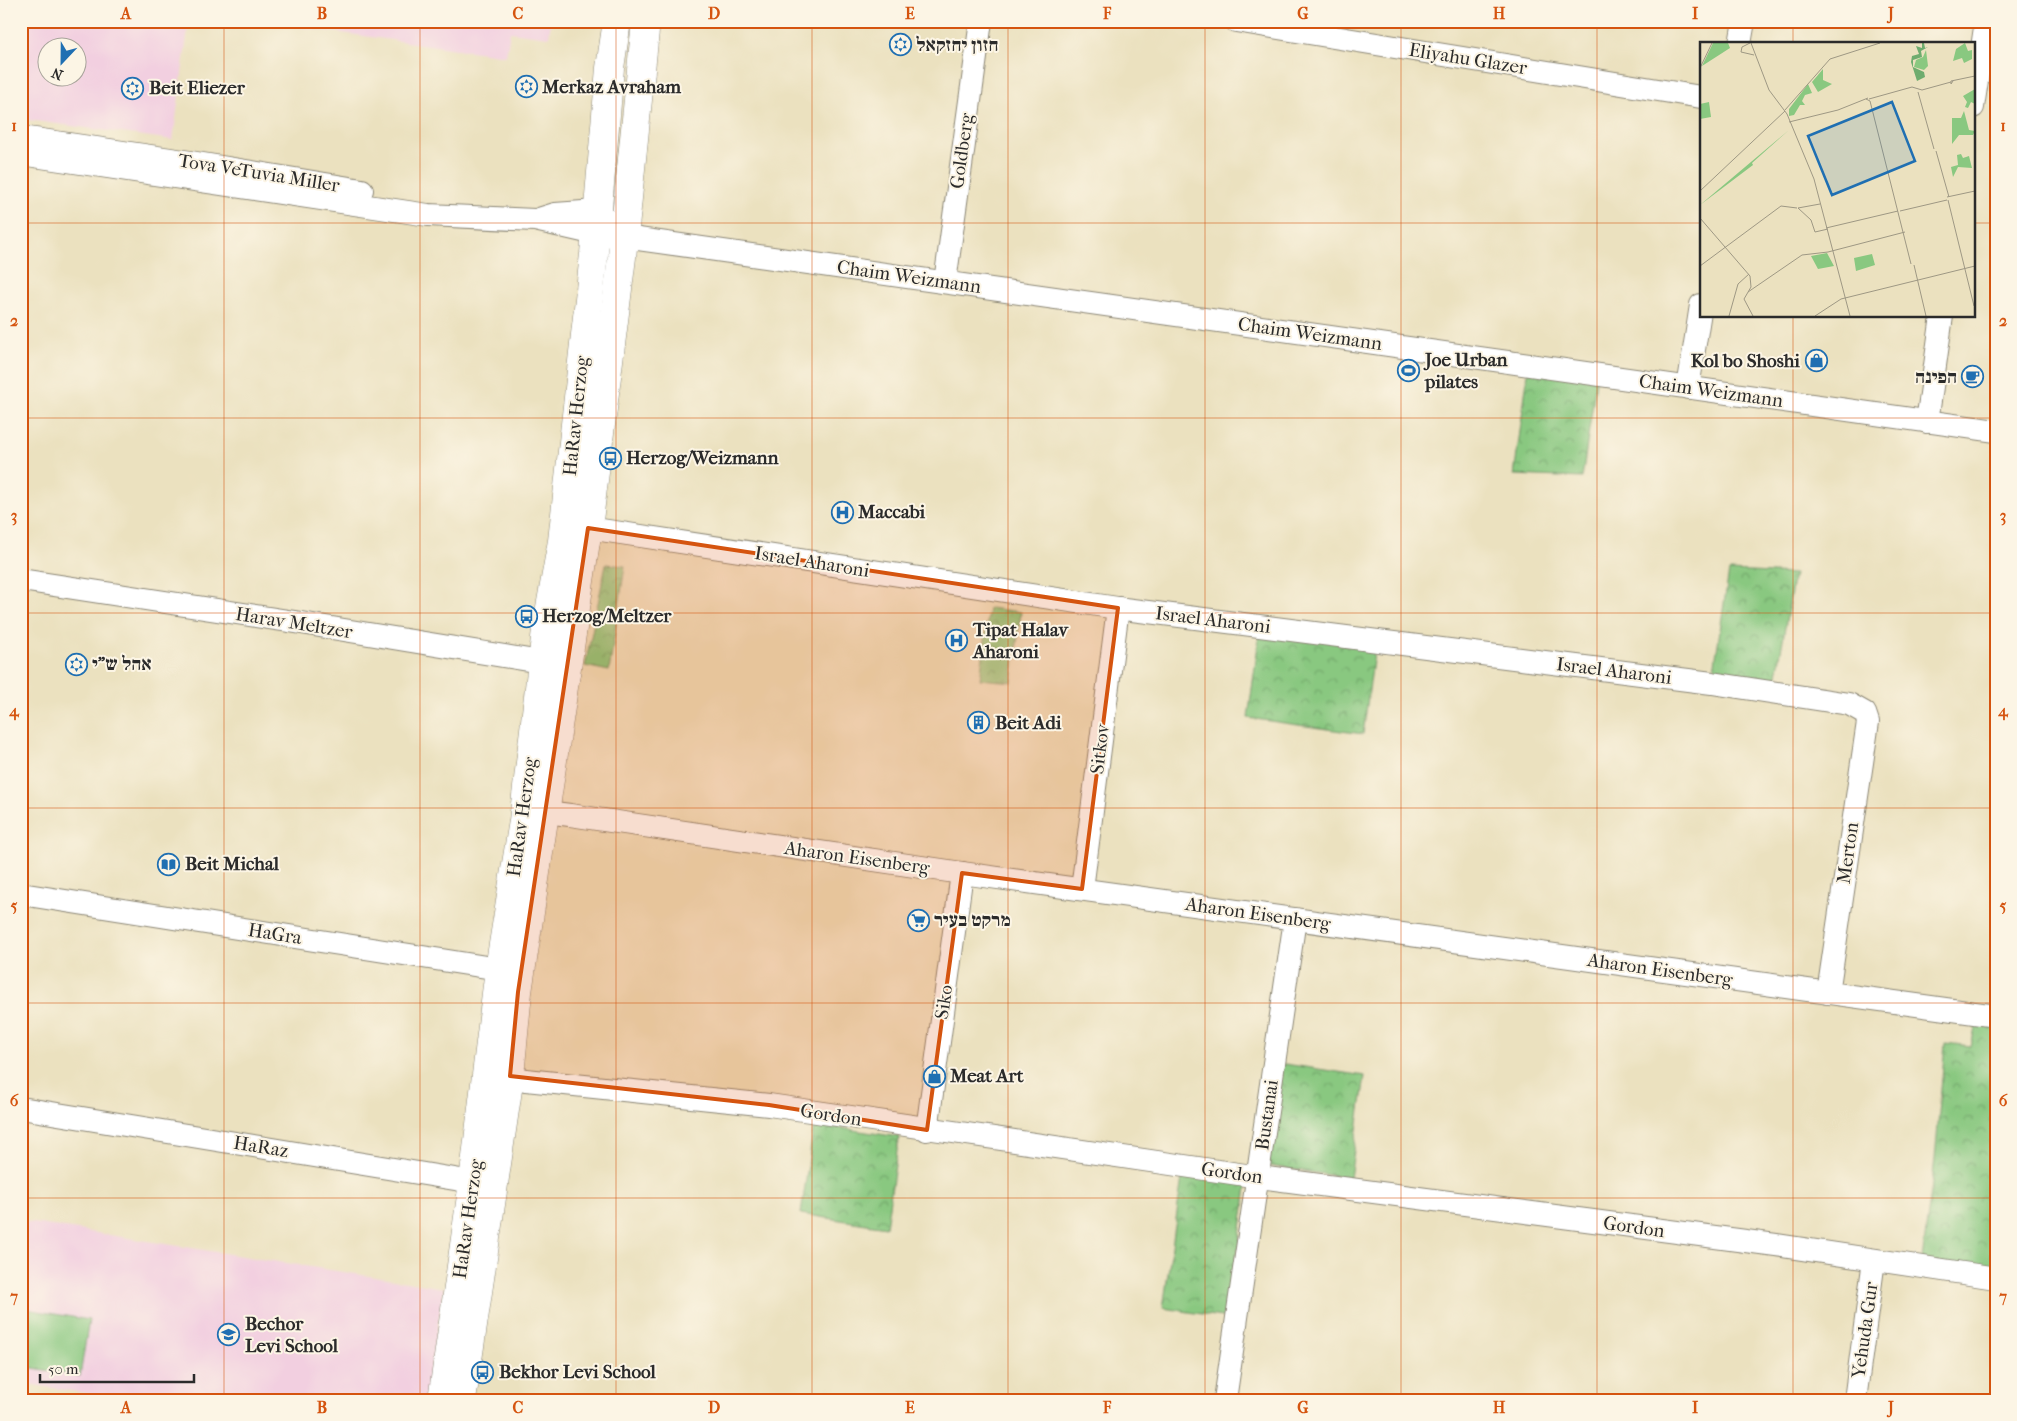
<svg xmlns="http://www.w3.org/2000/svg" width="2017" height="1421" viewBox="0 0 2017 1421" font-family="'IM FELL French Canon','Frank Ruhl Libre',serif">
<style>
.built{fill:#f2cfe0;fill-rule:evenodd}
.park{fill:url(#park-crowns);stroke:#5a7a56}
.garden{fill:#89c880;stroke:#5a7a56}
.lines{fill:none;stroke-linecap:round;stroke-linejoin:round}
.street-casing{stroke:#8b8675;stroke-width:24}
.secondary-casing{stroke:#8b8675;stroke-width:29}
.street{stroke:#fff;stroke-width:22}
.secondary{stroke:#fff;stroke-width:28}
.marked{fill:#d5540f;fill-opacity:0.2;stroke:#d5540f;stroke-width:4;stroke-linejoin:round}
.grid{fill:none;stroke:#d5540f;stroke-width:1;stroke-opacity:0.55}
.labels{text-anchor:middle;dominant-baseline:central;stroke-width:4;stroke-linejoin:round;paint-order:stroke}
.poi-label{font-size:19px;font-weight:bold;fill:#2b2b2b;stroke:#fcf5e5;text-anchor:start}
.street-label{font-size:19px;fill:#2b2b2b;stroke:#fcf5e5}
.inset-road{fill:none;stroke:#9e9884;stroke-width:1}
.view{fill:#1f6fb2;fill-opacity:0.15;stroke:#1f6fb2;stroke-width:2.5}
.inset-edge{fill:none;stroke:#2b2b2b;stroke-width:2.5}
.neatline{fill:none;stroke:#d5540f;stroke-width:2}
.grid-label{font-size:16px;text-anchor:middle;font-weight:bold;fill:#d5540f}
</style>
<defs>
<pattern id="park-crowns" width="20" height="18" patternUnits="userSpaceOnUse" patternTransform="scale(1.25)"><rect width="20" height="18" fill="#89c880"/><path d="M2 6a3 3 0 1 1 6 0M12 15a3 3 0 1 1 6 0" fill="none" stroke="#70a369"/></pattern>
</defs>
<rect width="100%" height="100%" fill="#fcf5e5"/>
<filter id="ink" filterUnits="userSpaceOnUse"><feTurbulence type="fractalNoise" baseFrequency=".02" numOctaves="2"/><feDisplacementMap in="SourceGraphic" scale="10" xChannelSelector="R" yChannelSelector="G"/><feConvolveMatrix kernelMatrix="1 2 1 2 8 2 1 2 1" color-interpolation-filters="sRGB"/></filter>
<filter id="wash" filterUnits="userSpaceOnUse"><feTurbulence type="fractalNoise" baseFrequency=".0096" numOctaves="4" result="noise"/><feDisplacementMap in="SourceGraphic" scale="20" xChannelSelector="R" yChannelSelector="G"/><feGaussianBlur stdDeviation="1.12" result="paint"/><feColorMatrix in="noise" values="0 0 0 0 0 0 0 0 0 0 0 0 0 0 0 0 0 1.4 0 .05"/><feComposite in="paint" operator="in"/></filter>
<g filter="url(#wash)">
<rect width="100%" height="100%" fill="#ebe1bf"/>
<g class="built">
<path d="M21 21H189L173 140 21 119ZM48 48H78V78H48Z"/>
<path d="M256 21H551L549 37 510 32 506 56Z"/>
<path d="M21 1221 444 1288 426 1400H129L21 1383Z"/>
</g>
<g class="park">
<path d="M1529 365 1597 375 1582 478 1514 475Z"/>
<path d="M606 564 625 566 609 671 585 666Z"/>
<path d="M1729 571 1794 574 1774 693 1712 683Z"/>
<path d="M989 608 1021 612 1012 682 980 679Z"/>
<path d="M1260 630 1375 646 1363 734 1248 718Z"/>
<path d="M1978 1014 1996 1016V1278L1921 1268 1935 1159 1945 1043 1971 1046Z"/>
<path d="M1278 1063 1365 1076 1350 1178 1263 1165Z"/>
<path d="M814 1124 899 1137 886 1227 801 1214Z"/>
<path d="M1183 1171 1248 1180 1228 1318 1163 1308Z"/>
</g>
<path class="garden" d="M21 1308 89 1320 80 1376 21 1366Z"/>
</g>
<g filter="url(#ink)">
<g class="lines">
<defs>
<g id="street">
<path d="M1236 21 1701 97"/>
<path d="M1740 44 1744 21"/>
<path d="M1973 107 1986 21"/>
<path d="M21 137 184 161 362 190"/>
<path d="M21 154 428 215 535 220 596 234 624 237 1996 431"/>
<path d="M539 219 555 214 597 211 609 222"/>
<path d="M945 282 981 21"/>
<path d="M1688 388 1701 305"/>
<path d="M1927 422 1942 316"/>
<path d="M574 535 588 528 1124 609 1712 683 1849 704 1865 713 1868 722 1828 993"/>
<path d="M21 580 295 622 559 665"/>
<path d="M530 819 546 812 570 815 962 873 1996 1016"/>
<path d="M1082 889 1118 608"/>
<path d="M21 894 499 969 510 982"/>
<path d="M503 1061 510 1076 526 1080 769 1105 1259 1177 1776 1245 1996 1278"/>
<path d="M21 1108 473 1182 486 1173"/>
<path d="M927 1130 962 873"/>
<path d="M1225 1400 1295 919"/>
<path d="M1855 1400 1874 1260"/>
</g>
<g id="secondary">
<path d="M442 1400 473 1182 499 969 523 821 546 630 562 541 594 254 610 68 617 21"/>
<path d="M462 1400 510 1076 518 992 588 528 622 257 646 21"/>
</g>
</defs>
<use href="#street" class="street-casing"/>
<use href="#secondary" class="secondary-casing"/>
<use href="#street" class="street"/>
<use href="#secondary" class="secondary"/>
</g>
</g>
<path class="marked" d="M588 528 1118 608 1082 889 962 873 927 1130 769 1105 510 1076 518 992Z"/>
<path class="grid" d="M224 21V1400M420 21V1400M616 21V1400M812 21V1400M1008 21V1400M1205 21V1400M1401 21V1400M1597 21V1400M1793 21V44M21 223H1701M1973 223H1996M1793 316V1400M21 418H1996M21 613H1996M21 808H1996M21 1003H1996M21 1198H1996"/>
<defs>
<symbol id="synagogue-ring" viewBox="-11 -11 22 22"><circle r="9.5" fill="#fcf5e5" stroke="#1f6fb2" stroke-width="1.5"/><path d="M0-6.5L5.6 3.2H-5.6ZM0 6.5L5.6-3.2H-5.6Z" fill="#1f6fb2"/></symbol>
<symbol id="shop-ring" viewBox="-11 -11 22 22"><circle r="9.5" fill="#fcf5e5" stroke="#1f6fb2" stroke-width="1.5"/><path d="M-5-2.5h2.3a2.7 3.5 0 0 1 5.4 0H5L5.5 6h-11ZM-1.5-2.5h3a1.5 2.3 0 0 0-3 0Z" fill="#1f6fb2"/></symbol>
<symbol id="stadium-ring" viewBox="-11 -11 22 22"><circle r="9.5" fill="#fcf5e5" stroke="#1f6fb2" stroke-width="1.5"/><path d="M0-5a6.5 5 0 1 0 0 10a6.5 5 0 1 0 0-10ZM-3.5-1.8h7v3.6h-7Z" fill="#1f6fb2"/></symbol>
<symbol id="cafe-ring" viewBox="-11 -11 22 22"><circle r="9.5" fill="#fcf5e5" stroke="#1f6fb2" stroke-width="1.5"/><path d="M-5.5-4.5H6V0H3Q3 3.5 0 3.5H-2.5Q-5.5 3.5-5.5 0ZM3-3.2v2h1.7v-2ZM-6 4.5H4V6H-6Z" fill="#1f6fb2"/></symbol>
<symbol id="bus-ring" viewBox="-11 -11 22 22"><circle r="9.5" fill="#fcf5e5" stroke="#1f6fb2" stroke-width="1.5"/><path d="M-5-6H5V4H4V6H2V4H-2V6H-4V4H-5ZM-3.5-4V0h7V-4ZM-3.5 1.2v1.5H-2V1.2ZM2 1.2v1.5H3.5V1.2Z" fill="#1f6fb2"/></symbol>
<symbol id="hospital-ring" viewBox="-11 -11 22 22"><circle r="9.5" fill="#fcf5e5" stroke="#1f6fb2" stroke-width="1.5"/><path d="M-5-5h3v3.5h4V-5h3V5h-3V1.5h-4V5h-3Z" fill="#1f6fb2"/></symbol>
<symbol id="building-ring" viewBox="-11 -11 22 22"><circle r="9.5" fill="#fcf5e5" stroke="#1f6fb2" stroke-width="1.5"/><path d="M-4-6H4V6H1V3H-1V6H-4ZM-2.5-4.3h1.7v1.8h-1.7ZM.8-4.3h1.7v1.8H.8ZM-2.5-1h1.7V.8h-1.7ZM.8-1h1.7V.8H.8Z" fill="#1f6fb2"/></symbol>
<symbol id="library-ring" viewBox="-11 -11 22 22"><circle r="9.5" fill="#fcf5e5" stroke="#1f6fb2" stroke-width="1.5"/><path d="M-6-4Q-3-5.5-.7-3.5V5Q-3 3-6 4ZM6-4Q3-5.5 .7-3.5V5Q3 3 6 4Z" fill="#1f6fb2"/></symbol>
<symbol id="supermarket-ring" viewBox="-11 -11 22 22"><circle r="9.5" fill="#fcf5e5" stroke="#1f6fb2" stroke-width="1.5"/><path d="M-6-5.5h2.5l.6 2H6L4.5 2H-2.5L-4.4-4H-6ZM-1.5 3.2a1.3 1.3 0 1 0 .1 0ZM3 3.2a1.3 1.3 0 1 0 .1 0Z" fill="#1f6fb2"/></symbol>
<symbol id="school-ring" viewBox="-11 -11 22 22"><circle r="9.5" fill="#fcf5e5" stroke="#1f6fb2" stroke-width="1.5"/><path d="M0-5L7-2L0 1L-7-2ZM-4 1L0 2.5L4 1V4Q0 6-4 4Z" fill="#1f6fb2"/></symbol>
</defs>
<g fill-rule="evenodd">
<use href="#synagogue-ring" x="888" y="32" width="25" height="25"/>
<use href="#synagogue-ring" x="514" y="74" width="25" height="25"/>
<use href="#synagogue-ring" x="120" y="76" width="25" height="25"/>
<use href="#shop-ring" x="1804" y="348" width="25" height="25"/>
<use href="#stadium-ring" x="1396" y="358" width="25" height="25"/>
<use href="#cafe-ring" x="1960" y="364" width="25" height="25"/>
<use href="#bus-ring" x="598" y="446" width="25" height="25"/>
<use href="#hospital-ring" x="830" y="500" width="25" height="25"/>
<use href="#bus-ring" x="514" y="604" width="25" height="25"/>
<use href="#hospital-ring" x="944" y="628" width="25" height="25"/>
<use href="#synagogue-ring" x="64" y="652" width="25" height="25"/>
<use href="#building-ring" x="966" y="710" width="25" height="25"/>
<use href="#library-ring" x="156" y="852" width="25" height="25"/>
<use href="#supermarket-ring" x="906" y="908" width="25" height="25"/>
<use href="#shop-ring" x="922" y="1064" width="25" height="25"/>
<use href="#school-ring" x="216" y="1322" width="25" height="25"/>
<use href="#bus-ring" x="470" y="1360" width="25" height="25"/>
</g>
<g class="labels">
<g class="poi-label">
<text x="916" y="45">חזון יחזקאל</text>
<text x="542" y="87">Merkaz Avraham</text>
<text x="149" y="88">Beit Eliezer</text>
<text x="1425" y="360">Joe Urban<tspan x="1425" dy="22">pilates</tspan></text>
<text x="1800" y="361" text-anchor="end">Kol bo Shoshi</text>
<text x="1957" y="377" text-anchor="end">הפינה</text>
<text x="626" y="458">Herzog/Weizmann</text>
<text x="858" y="512">Maccabi</text>
<text x="542" y="616">Herzog/Meltzer</text>
<text x="973" y="630">Tipat Halav<tspan x="973" dy="22">Aharoni</tspan></text>
<text x="92" y="664">אהל ש"י</text>
<text x="995" y="723">Beit Adi</text>
<text x="185" y="864">Beit Michal</text>
<text x="934" y="920">מרקט בעיר</text>
<text x="950" y="1076">Meat Art</text>
<text x="245" y="1324">Bechor<tspan x="245" dy="22">Levi School</tspan></text>
<text x="499" y="1372">Bekhor Levi School</text>
</g>
<g class="street-label">
<text transform="translate(1468 59) rotate(9)">Eliyahu Glazer</text>
<text transform="translate(962 151) rotate(-82)">Goldberg</text>
<text transform="translate(259 173) rotate(9)">Tova VeTuvia Miller</text>
<text transform="translate(909 277) rotate(8)">Chaim Weizmann</text>
<text transform="translate(1310 334) rotate(8)">Chaim Weizmann</text>
<text transform="translate(1711 391) rotate(8)">Chaim Weizmann</text>
<text transform="translate(576 416) rotate(-84)">HaRav Herzog</text>
<text transform="translate(812 562) rotate(9)">Israel Aharoni</text>
<text transform="translate(1213 620) rotate(7)">Israel Aharoni</text>
<text transform="translate(294 623) rotate(9)">Harav Meltzer</text>
<text transform="translate(1614 671) rotate(7)">Israel Aharoni</text>
<text transform="translate(1100 749) rotate(-83)">Sitkov</text>
<text transform="translate(522 817) rotate(-82)">HaRav Herzog</text>
<text transform="translate(1848 853) rotate(-82)">Merton</text>
<text transform="translate(857 858) rotate(8)">Aharon Eisenberg</text>
<text transform="translate(1258 914) rotate(8)">Aharon Eisenberg</text>
<text transform="translate(275 934) rotate(9)">HaGra</text>
<text transform="translate(1660 970) rotate(8)">Aharon Eisenberg</text>
<text transform="translate(944 1002) rotate(-82)">Siko</text>
<text transform="translate(831 1115) rotate(9)">Gordon</text>
<text transform="translate(1267 1115) rotate(-82)">Bustanai</text>
<text transform="translate(261 1147) rotate(9)">HaRaz</text>
<text transform="translate(1232 1173) rotate(8)">Gordon</text>
<text transform="translate(468 1219) rotate(-82)">HaRav Herzog</text>
<text transform="translate(1634 1227) rotate(8)">Gordon</text>
<text transform="translate(1865 1330) rotate(-82)">Yehuda Gur</text>
</g>
</g>
<g transform="translate(1700 42)">
<rect width="275" height="275" fill="#ebe1bf"/>
<path d="M13 1H28L30 6 2 24Z" fill="#89c880"/>
<path d="M222 1H224L225 6 228 5 221 9 222 15 213 18V25L224 30 225 35 217 39 211 20 212 14 219 12 216 4 222 6Z" fill="#6eac6e"/>
<path d="M265 1 268 9 272 8V17L264 21 262 16 253 19 256 7ZM226 8 228 24 224 28 214 25 216 18 223 15ZM123 27V38L132 42 118 50 112 40ZM108 42 112 51 105 53 102 59 105 63H100L94 73 89 74V67ZM275 47V62L271 60 268 66 265 65 267 60 263 54ZM264 69 269 88 275 89 273 93H259L252 102V76H261ZM89 88 52 121 53 123 0 163ZM261 112 263 116 269 114 272 126 258 125 253 135 251 125 258 123 257 113ZM127 211 134 224 118 227 111 214ZM172 212 175 223 156 229 154 216Z" fill="#89c880"/>
<path d="M9 60 11 75 0 77V62Z" fill="#89c880"/>
<path class="inset-road" d="M50 1 42 5 41 10 54 13M51 1 69 48 87 72 114 137 150 274M0 26 12 1M253 39 251 42V39L275 34M218 50 234 107M166 57 170 59 211 222M169 57 212 45 222 48 251 40M85 68 130 17 180 1M89 80 138 68 168 56M236 109 249 155M0 149 85 69M247 155 275 149M248 158 274 264M98 166 111 178 115 190 128 187M98 166 120 162M200 169 247 158M0 176 50 234 51 245 44 257 53 274M126 186 198 169M214 223 226 274M0 224 81 164 97 166M48 250 102 213 128 210 205 190M29 274 38 242 49 232M115 274 141 257 275 224"/>
<path class="view" d="M192 60 215 119 132 153 108 94Z"/>
<rect width="275" height="275" class="inset-edge"/>
</g>
<rect width="2017" height="1421" fill="none" stroke="#fcf5e5" stroke-width="55"/>
<g transform="translate(62 62) rotate(202)"><circle r="24" fill="#fcf5e5" stroke="#a8a49b"/>
<path d="M0-4L9 19L0 12L-9 19Z" fill="#1f6fb2"/>
<text y="-8" font-size="14" font-weight="bold" text-anchor="middle" fill="#2b2b2b">N</text>
</g>
<path d="M40 1374v8h154v-8" fill="none" stroke="#2b2b2b" stroke-width="2.5"/>
<text x="48" y="1374" font-size="15" fill="#2b2b2b" stroke="#fcf5e5" stroke-width="4" paint-order="stroke">50 m</text>
<rect x="28" y="28" width="1962" height="1366" class="neatline"/>
<g class="grid-label">
<text x="126" y="19">A</text>
<text x="322" y="19">B</text>
<text x="518" y="19">C</text>
<text x="714" y="19">D</text>
<text x="910" y="19">E</text>
<text x="1107" y="19">F</text>
<text x="1303" y="19">G</text>
<text x="1499" y="19">H</text>
<text x="1695" y="19">I</text>
<text x="1891" y="19">J</text>
<text x="14" y="131">1</text>
<text x="2003" y="131">1</text>
<text x="14" y="326">2</text>
<text x="2003" y="326">2</text>
<text x="14" y="521">3</text>
<text x="2003" y="521">3</text>
<text x="14" y="716">4</text>
<text x="2003" y="716">4</text>
<text x="14" y="911">5</text>
<text x="2003" y="911">5</text>
<text x="14" y="1106">6</text>
<text x="2003" y="1106">6</text>
<text x="14" y="1302">7</text>
<text x="2003" y="1302">7</text>
<text x="126" y="1413">A</text>
<text x="322" y="1413">B</text>
<text x="518" y="1413">C</text>
<text x="714" y="1413">D</text>
<text x="910" y="1413">E</text>
<text x="1107" y="1413">F</text>
<text x="1303" y="1413">G</text>
<text x="1499" y="1413">H</text>
<text x="1695" y="1413">I</text>
<text x="1891" y="1413">J</text>
</g>
</svg>
